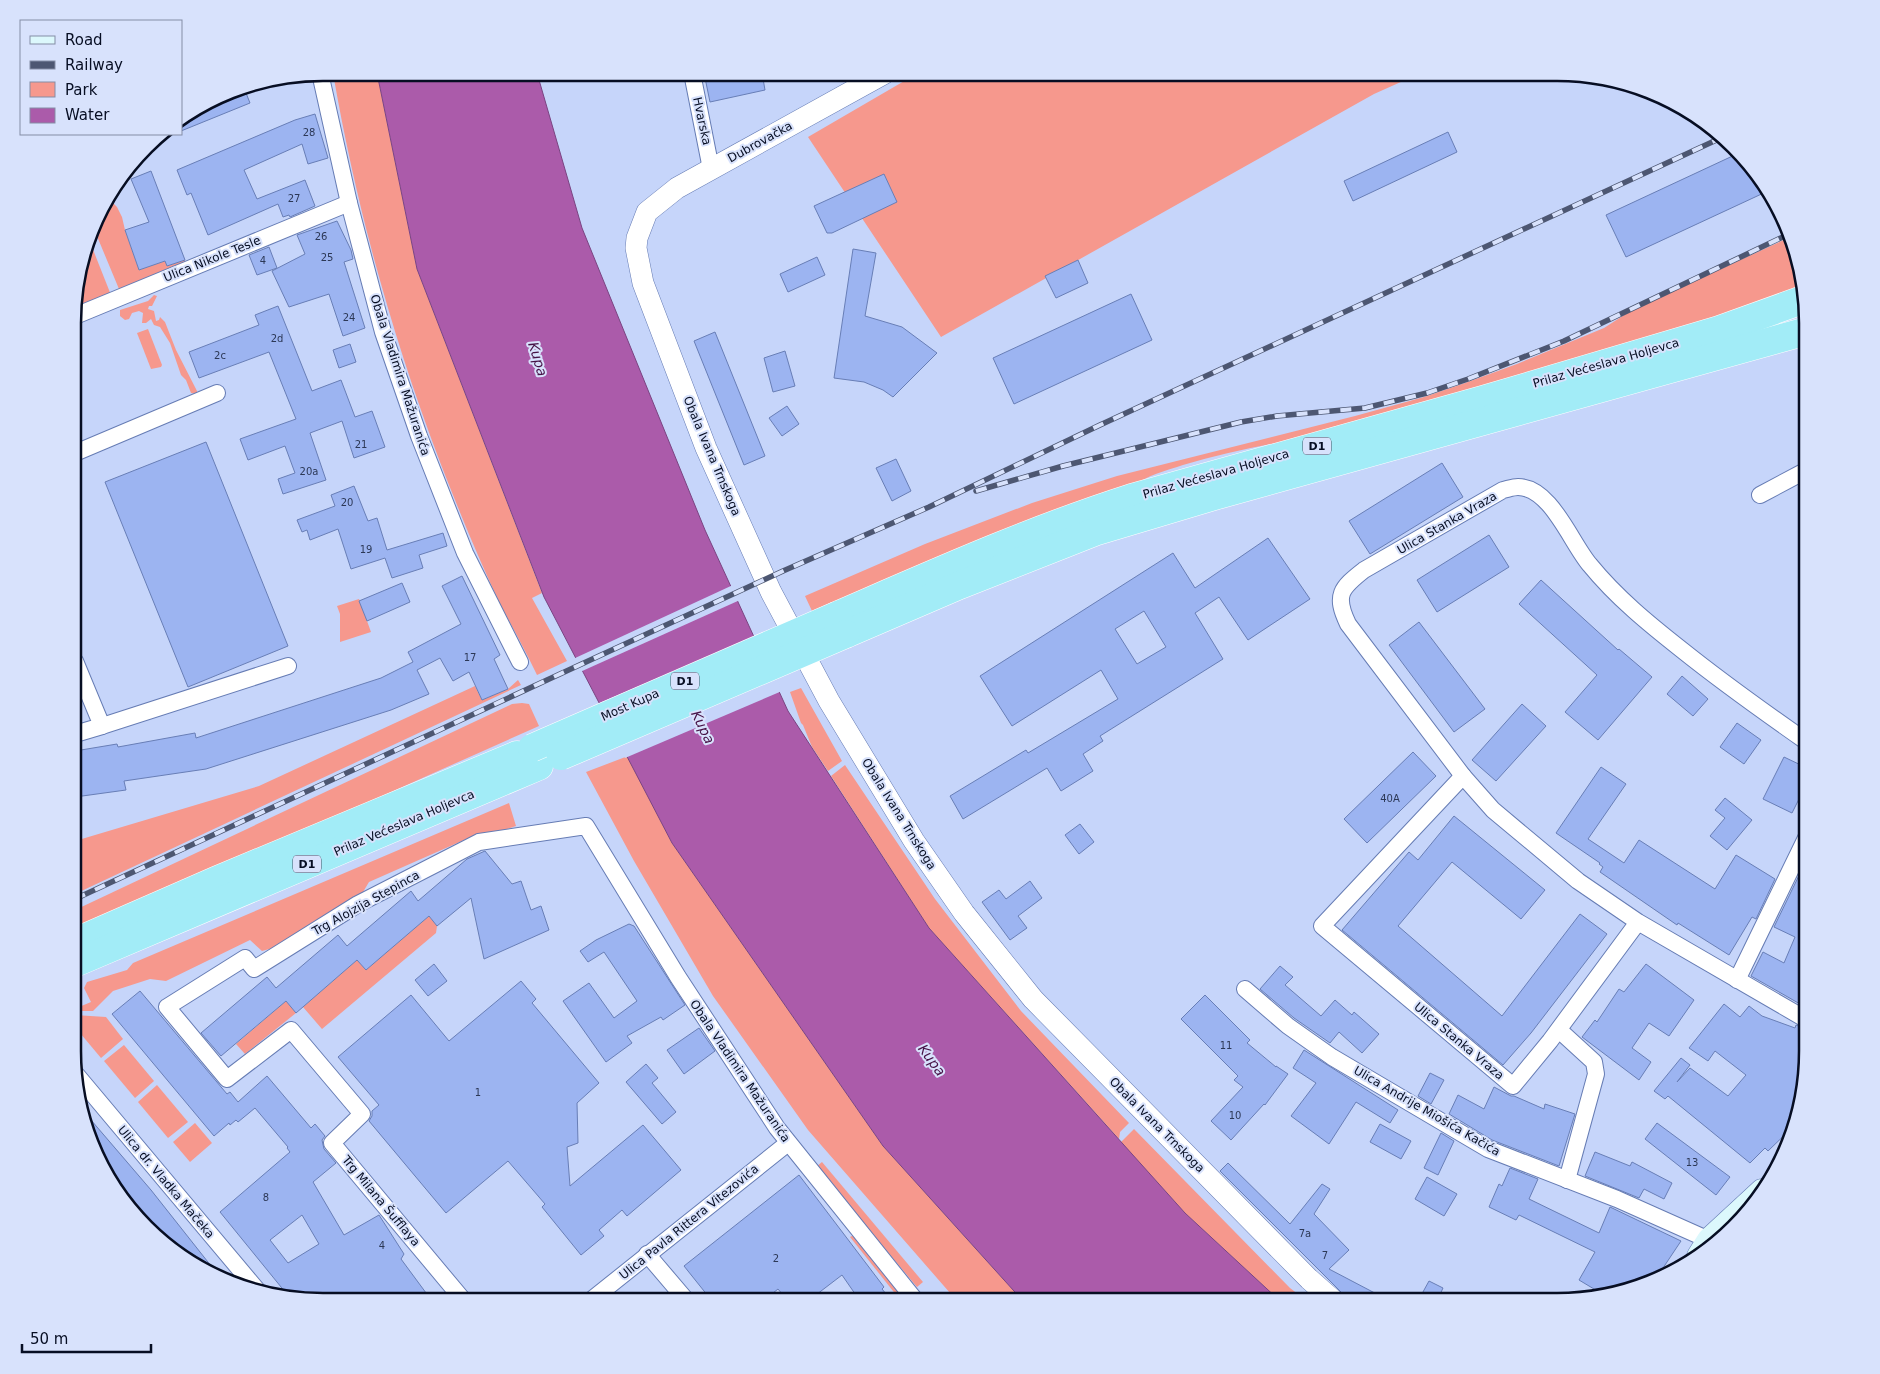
<svg xmlns="http://www.w3.org/2000/svg" width="1880" height="1374" viewBox="0 0 1880 1374" font-family="'DejaVu Sans',sans-serif">
<style>
.green{fill:#f6988d}
.water{fill:#ab5baa;stroke:#7a4482}
.pier{fill:#c6d5fa}
.building{fill:#9cb4f1;stroke:#687eb6;fill-rule:evenodd}
.lines{fill:none;stroke-linecap:round;stroke-linejoin:round}
.minor-casing{stroke:#667cb4;stroke-width:18}
.tertiary-casing{stroke:#667cb4;stroke-width:22}
.secondary-casing{stroke:#667cb4;stroke-width:25}
.trunk-casing{stroke:#fff;stroke-width:29}
.minor{stroke:#fff;stroke-width:16}
.tertiary{stroke:#fff;stroke-width:21}
.secondary{stroke:#dcf8fc;stroke-width:24}
.trunk{stroke:#a2ecf7;stroke-width:28}
.rail-casing{stroke:#4d5772;stroke-width:5.5}
.rail{stroke:#d8e2fc;stroke-width:4;stroke-dasharray:11;stroke-linecap:butt}
.trunk-bridge-casing{stroke:#fff;stroke-width:29;stroke-linecap:butt}
.trunk-bridge{stroke:#a2ecf7;stroke-width:28}
.labels{text-anchor:middle;dominant-baseline:central;stroke-width:4;stroke-linejoin:round;paint-order:stroke}
.number-label{font-size:10px;fill:#2c3856}
.shield{fill:#d8e2fc;stroke:#464e64;stroke-width:1}
.shield-label{font-size:11px;font-weight:bold;fill:#070e23}
.street-label{font-size:12px;fill:#070e23;stroke:#d8e2fc}
.water-label{font-size:14px;font-style:italic;fill:#461246;stroke:#d8e2fc}
.rim{fill:none;stroke:#070e23;stroke-width:2.5}
</style>
<rect width="100%" height="100%" fill="#c6d5fa"/>
<g class="green">
<path d="M333 73H377L417 269 542 593 532 598 567 661 537 675C526 652 514 630 502 608 479 560 459 511 440 462 392 336 356 206 333 73Z"/>
<path d="M918 73H1421L1374 94 941 337 808 137Z"/>
<path d="M109 199 117 207 122 217 125 230 139 270 165 261 167 266 185 260 186 264 119 289 94 229 99 212Z"/>
<path d="M1788 238 1802 289 1745 311 1308 437C1265 445 1224 453 1183 465 1165 471 1147 475 1133 487L834 604 832 602 812 611 805 596 925 544 1032 503 1117 476 1355 416 1424 397 1465 383 1517 364 1604 328 1632 310Z"/>
<path d="M90 242 111 295 75 309V291Z"/>
<path d="M154 295 157 296 152 306H149L148 309 154 311 156 321 159 320 160 317 165 322 176 350 197 391V394L191 393 186 380 181 375 170 343 160 327 154 325 151 319 146 323H142L143 313 139 311 132 313 129 319 125 320 120 316V310L148 301Z"/>
<path d="M148 329 162 365 161 367 151 369 137 333Z"/>
<path d="M359 599 371 632 340 642V614L337 606Z"/>
<path d="M518 680 521 685 75 894V841L259 786 475 686 482 700 508 689Z"/>
<path d="M801 688 842 761 828 771 812 747 803 725 801 723 790 692Z"/>
<path d="M522 703 529 704 539 726 353 809 75 928V910L512 704Z"/>
<path d="M628 756 672 843 883 1146 1023 1301H957L808 1130 713 996 634 861 586 772Z"/>
<path d="M845 765 935 899 1021 1011 1129 1123 1120 1132 1119 1139 929 928 831 776Z"/>
<path d="M509 803 516 826 484 837 480 833 369 882 360 897 273 948 262 951 250 940 166 981 150 979 113 991 93 1011H81L79 1007 91 1002 84 988 87 982 127 970 133 963Z"/>
<path d="M429 916 437 926 436 933 322 1029 303 1007 357 960 366 970Z"/>
<path d="M286 1001 296 1013 245 1054 236 1044Z"/>
<path d="M75 1015 106 1017 123 1039 101 1058 75 1027Z"/>
<path d="M124 1045 154 1081 135 1098 104 1061Z"/>
<path d="M157 1085 188 1122 168 1138 138 1102Z"/>
<path d="M195 1123 212 1143 190 1162 173 1142Z"/>
<path d="M1134 1129 1290 1288 1307 1301H1280L1185 1213 1121 1142Z"/>
<path d="M822 1162 923 1282 917 1287 816 1167Z"/>
<path d="M856 1234 907 1297 902 1301H901L850 1237Z"/>
</g>
<path class="water" d="M377 73H537L582 228 705 530 788 711 929 928 1185 1213 1280 1301H1023L883 1146 672 843 544 597 417 269Z"/>
<g class="pier">
<path d="M733 585 740 600 580 672 573 659Z"/>
<path d="M757 636 782 691 625 758 597 704Z"/>
</g>
<g class="building">
<path d="M704 73H762L765 90 710 102Z"/>
<path d="M244 88 250 103 181 131V120L228 92Z"/>
<path d="M315 114 328 158 308 164 302 144 244 170 257 199 305 180 315 206 290 217 289 215 283 217 278 204 208 235 191 193 187 195 177 170 295 120Z"/>
<path d="M1448 132 1457 152 1353 201 1344 181Z"/>
<path d="M1739 153 1745 158 1768 191 1626 257 1606 215Z"/>
<path d="M151 171 185 260 167 266 165 261 139 270 125 230 149 222 131 179Z"/>
<path d="M884 174 897 202 832 233H827L814 206Z"/>
<path d="M337 221 351 250 353 259 344 262 365 328 343 336 329 294 289 307 272 271 305 254 297 235Z"/>
<path d="M269 247 277 268 257 275 249 255Z"/>
<path d="M853 249 876 253 865 316 902 327 937 353 893 397 883 390 864 382 834 378Z"/>
<path d="M817 257 825 275 788 292 780 274Z"/>
<path d="M1078 260 1088 283 1056 298 1045 276Z"/>
<path d="M1131 294 1152 340 1014 404 993 358Z"/>
<path d="M278 306 312 391 341 380 355 417 372 411 385 447 354 458 342 421 310 433 326 480 283 494 278 479 295 473 285 446 248 460 240 439 296 419 269 352 199 378 189 352 259 325 255 315Z"/>
<path d="M715 332 765 456 744 465 694 341Z"/>
<path d="M350 344 356 362 339 368 333 350Z"/>
<path d="M785 351 795 386 773 392 764 358Z"/>
<path d="M787 406 799 424 782 436 769 418Z"/>
<path d="M206 442 288 646 188 687 105 482Z"/>
<path d="M896 459 911 491 892 501 876 468Z"/>
<path d="M1442 463 1463 497 1370 554 1349 521Z"/>
<path d="M354 486 368 521 377 518 387 550 443 533 447 546 419 555 423 568 392 578 385 558 351 569 338 529 310 540 307 530 302 532 297 520 335 506 331 495Z"/>
<path d="M1489 535 1509 567 1437 612 1417 580Z"/>
<path d="M1268 538 1310 599 1248 640 1219 597 1195 613 1223 659 1100 736 1103 741 1083 754 1093 771 1061 791 1047 768 963 819 950 796 1026 750 1028 753 1118 699 1101 670 1012 726 980 676 1173 553 1195 588ZM1144 611 1166 647 1137 664 1115 629Z"/>
<path d="M462 576 500 655 494 659 508 689 482 700 469 672 453 681 440 658 417 670 429 694 391 710 206 769 124 781 126 790 75 797V751L117 744 118 747 195 733 196 738 381 678 413 662 408 652 461 624 442 586Z"/>
<path d="M1541 580 1618 650 1619 649 1652 677 1598 740 1565 712 1597 675 1519 604Z"/>
<path d="M402 583 410 602 367 621 359 601Z"/>
<path d="M1419 622 1485 709 1454 732 1389 645Z"/>
<path d="M1682 676 1708 699 1693 716 1667 694Z"/>
<path d="M1522 704 1546 726 1496 781 1472 760Z"/>
<path d="M1737 723 1761 740 1744 764 1720 747Z"/>
<path d="M1413 752 1436 776 1367 843 1344 819Z"/>
<path d="M1784 757 1807 768V783L1792 813 1763 799Z"/>
<path d="M1601 767 1626 784 1588 839 1624 863 1639 840 1715 889 1736 855 1775 879 1756 919 1752 917 1729 955 1678 923 1677 925 1600 872 1603 867 1599 864 1600 863 1556 833Z"/>
<path d="M1725 798 1752 820 1727 850 1710 836 1725 818 1715 810Z"/>
<path d="M1454 816 1545 890 1521 919 1452 862 1398 926 1502 1016 1580 914 1607 934 1531 1033 1503 1065 1342 930 1409 852 1418 860Z"/>
<path d="M1080 824 1094 842 1079 854 1065 835Z"/>
<path d="M485 851 512 884 521 881 531 910 541 906 549 930 484 959 471 898 437 926 429 916 366 970 357 960 296 1013 286 1001 221 1056 201 1033 267 977 276 988 338 935 347 946 411 891 418 901 467 859Z"/>
<path d="M1807 859V1008L1751 976 1763 952 1784 963 1795 937 1774 927Z"/>
<path d="M1030 881 1042 898 1018 916 1027 928 1010 940 982 902 999 890 1006 899Z"/>
<path d="M629 924 634 926 685 1005 663 1020 661 1017 627 1036 632 1043 606 1062 563 1001 589 983 614 1018 637 1001 604 952 588 962 580 951 596 940Z"/>
<path d="M434 964 447 981 428 996 415 980Z"/>
<path d="M1646 964 1694 1000 1669 1036 1649 1023 1632 1048 1651 1062 1639 1080 1582 1037 1595 1020 1597 1022 1619 989 1624 992Z"/>
<path d="M1280 966 1293 977 1285 985 1321 1016 1335 1000 1352 1015 1354 1012 1379 1034 1362 1053 1339 1032 1330 1043 1294 1018 1260 989Z"/>
<path d="M521 981 536 999 532 1003 599 1083 577 1103 578 1143 567 1147 570 1186 643 1125 681 1170 627 1216 622 1210 599 1230 604 1236 581 1255 542 1207 545 1204 508 1161 446 1213 369 1121 372 1116V1111L379 1105 338 1057 411 995 449 1041Z"/>
<path d="M140 991 227 1094 230 1092 238 1102 267 1076 311 1128 315 1124 325 1136 322 1140 324 1149 336 1163 313 1182 344 1235 379 1215 404 1254 401 1259 432 1301H307L290 1298 220 1212 290 1152 287 1148 288 1147 255 1108 238 1122 236 1120 230 1125 229 1123 214 1136 112 1014ZM302 1215 319 1244 288 1263 270 1240Z"/>
<path d="M1205 995 1250 1040 1247 1043 1276 1067V1066L1288 1074 1265 1105 1264 1104 1231 1140 1211 1121 1243 1087 1234 1080 1238 1076 1181 1019Z"/>
<path d="M1724 1004 1740 1017 1749 1006 1762 1016 1795 1028 1796 1025 1807 1030V1067L1796 1124 1768 1151 1765 1148 1750 1163 1668 1096 1665 1099 1654 1091 1681 1058 1690 1065 1677 1082 1690 1068 1728 1096 1746 1075 1715 1051 1708 1061 1689 1048Z"/>
<path d="M699 1028 715 1051 684 1074 667 1050Z"/>
<path d="M1304 1050 1398 1110 1390 1123 1356 1102 1329 1144 1291 1116 1316 1083 1293 1068Z"/>
<path d="M646 1064 658 1078 652 1083 676 1112 662 1124 626 1082Z"/>
<path d="M1430 1073 1444 1080 1431 1104 1418 1096Z"/>
<path d="M1494 1087 1511 1096H1514L1544 1109 1545 1104 1575 1114 1559 1166 1492 1140 1449 1114 1458 1095 1484 1109Z"/>
<path d="M85 1113 151 1190 219 1276 170 1249 106 1176Z"/>
<path d="M1657 1123 1730 1177 1716 1195 1645 1139Z"/>
<path d="M1380 1124 1411 1141 1401 1159 1370 1142Z"/>
<path d="M1441 1133 1454 1141 1438 1175 1424 1168Z"/>
<path d="M1595 1152 1630 1166 1632 1162 1672 1183 1664 1199 1644 1189 1639 1198 1585 1176Z"/>
<path d="M1228 1163 1290 1224 1322 1184 1330 1189 1314 1214 1349 1250 1329 1269 1390 1301H1354L1345 1296 1220 1171Z"/>
<path d="M1510 1168 1538 1179 1529 1199 1599 1233 1610 1207 1681 1241 1655 1280 1621 1293 1604 1295 1579 1280 1595 1252 1519 1215 1516 1220 1489 1207 1499 1184 1502 1186Z"/>
<path d="M799 1175 884 1287 882 1289 892 1301H860L842 1275 808 1301H788L778 1289 763 1301H712L684 1266Z"/>
<path d="M1427 1177 1457 1194 1444 1216 1415 1199Z"/>
<path d="M1429 1281 1443 1288 1437 1301H1418Z"/>
</g>
<g class="lines">
<defs>
<g id="minor">
<path d="M320 73 349 203 383 332 419 436 465 553 520 662"/>
<path d="M692 73 711 169"/>
<path d="M75 316 349 203"/>
<path d="M75 453 217 393"/>
<path d="M1760 495 1807 470"/>
<path d="M75 661 102 726 75 734"/>
<path d="M102 726 288 666"/>
<path d="M1463 776 1348 624C1334 595 1341 588 1364 570L1503 490C1508 489 1513 487 1518 487 1551 487 1571 543 1590 565 1617 598 1649 624 1682 650 1722 682 1764 712 1807 742"/>
<path d="M1638 922 1550 1041 1513 1086 1322 926 1463 776 1493 810 1578 881 1638 922 1807 1020"/>
<path d="M1737 980 1807 836"/>
<path d="M1245 989 1288 1026 1332 1057 1488 1149 1617 1199 1709 1240"/>
<path d="M1559 1030 1594 1062 1596 1074 1567 1180"/>
<path d="M75 1073 258 1291"/>
<path d="M647 1254 687 1301"/>
<path d="M464 1301 332 1143 362 1114 291 1030 227 1079 167 1007 245 958 254 969 358 904 479 842 586 826 678 977 777 1128 916 1301"/>
<path d="M590 1301 788 1143"/>
</g>
<path id="tertiary" d="M885 73 677 188 647 212 637 238 636 248 643 283 706 448 771 592 829 701 914 841 964 913 1033 999 1309 1279 1334 1301"/>
<path id="secondary" d="M1699 1256 1709 1240 1762 1191"/>
<g id="trunk">
<path d="M838 615C935 573 1031 530 1131 498L1482 400 1719 330 1805 299"/>
<path d="M846 634 960 585 1097 531 1214 496 1807 331"/>
<path d="M75 942 217 880 517 755"/>
<path d="M75 963 539 766"/>
</g>
</defs>
<use href="#minor" class="minor-casing"/>
<use href="#tertiary" class="tertiary-casing"/>
<use href="#secondary" class="secondary-casing"/>
<use href="#trunk" class="trunk-casing"/>
<use href="#minor" class="minor"/>
<use href="#tertiary" class="tertiary"/>
<use href="#secondary" class="secondary"/>
<use href="#trunk" class="trunk"/>
<defs>
<g id="rail">
<path d="M976 491 1063 466 1241 422 1277 416 1365 408 1427 393 1468 379 1564 341 1787 235"/>
<path d="M75 899 547 680 783 571 929 507 1100 425 1723 137"/>
</g>
</defs>
<use href="#rail" class="rail-casing"/>
<use href="#rail" class="rail"/>
<defs>
<g id="trunk-bridge">
<path d="M532 748 838 615"/>
<path d="M561 756 846 634"/>
</g>
</defs>
<use href="#trunk-bridge" class="trunk-bridge-casing"/>
<use href="#trunk-bridge" class="trunk-bridge"/>
</g>
<g class="labels">
<g class="number-label">
<text x="309" y="132">28</text>
<text x="294" y="198">27</text>
<text x="321" y="236">26</text>
<text x="327" y="257">25</text>
<text x="263" y="260">4</text>
<text x="349" y="317">24</text>
<text x="277" y="338">2d</text>
<text x="220" y="355">2c</text>
<text x="361" y="444">21</text>
<text x="309" y="471">20a</text>
<text x="347" y="502">20</text>
<text x="366" y="549">19</text>
<text x="470" y="657">17</text>
<text x="1390" y="798">40A</text>
<text x="1226" y="1045">11</text>
<text x="478" y="1092">1</text>
<text x="1235" y="1115">10</text>
<text x="1692" y="1162">13</text>
<text x="266" y="1197">8</text>
<text x="1305" y="1233">7a</text>
<text x="382" y="1245">4</text>
<text x="1325" y="1255">7</text>
<text x="776" y="1258">2</text>
</g>
<g class="shield">
<rect x="1303" y="437.5" width="28" height="17" rx="4"/>
<rect x="671" y="672.5" width="28" height="17" rx="4"/>
<rect x="293" y="855.5" width="28" height="17" rx="4"/>
</g>
<g class="shield-label">
<text x="1317" y="446">D1</text>
<text x="685" y="681">D1</text>
<text x="307" y="864">D1</text>
</g>
<g class="street-label">
<text transform="translate(702 121) rotate(78)">Hvarska</text>
<text transform="translate(760 142) rotate(-29)">Dubrovačka</text>
<text transform="translate(212 259) rotate(-22)">Ulica Nikole Tesle</text>
<text transform="translate(1606 363) rotate(-16)">Prilaz Većeslava Holjevca</text>
<text transform="translate(400 375) rotate(72)">Obala Vladimira Mažuranića</text>
<text transform="translate(712 456) rotate(67)">Obala Ivana Trnskoga</text>
<text transform="translate(1216 474) rotate(-16)">Prilaz Većeslava Holjevca</text>
<text transform="translate(1447 523) rotate(-30)">Ulica Stanka Vraza</text>
<text transform="translate(630 705) rotate(-24)">Most Kupa</text>
<text transform="translate(899 814) rotate(58)">Obala Ivana Trnskoga</text>
<text transform="translate(404 823) rotate(-23)">Prilaz Većeslava Holjevca</text>
<text transform="translate(366 903) rotate(-29)">Trg Alojzija Stepinca</text>
<text transform="translate(1459 1041) rotate(40)">Ulica Stanka Vraza</text>
<text transform="translate(740 1071) rotate(56)">Obala Vladimira Mažuranića</text>
<text transform="translate(1427 1111) rotate(30)">Ulica Andrije Miošića Kačića</text>
<text transform="translate(1157 1125) rotate(45)">Obala Ivana Trnskoga</text>
<text transform="translate(166 1182) rotate(50)">Ulica dr. Vladka Mačeka</text>
<text transform="translate(381 1201) rotate(50)">Trg Milana Šufflaya</text>
<text transform="translate(689 1222) rotate(-39)">Ulica Pavla Rittera Vitezovića</text>
</g>
<g class="water-label">
<text transform="translate(538 359) rotate(73)">Kupa</text>
<text transform="translate(703 727) rotate(64)">Kupa</text>
<text transform="translate(932 1060) rotate(54)">Kupa</text>
</g>
</g>
<path d="M0 0H1880V1374H0ZM323 81H1557A242 242 0 0 1 1799 323V1051A242 242 0 0 1 1557 1293H323A242 242 0 0 1 81 1051V323A242 242 0 0 1 323 81Z" fill="#d8e2fc" fill-rule="evenodd"/>
<path class="rim" d="M323 81H1557A242 242 0 0 1 1799 323V1051A242 242 0 0 1 1557 1293H323A242 242 0 0 1 81 1051V323A242 242 0 0 1 323 81Z"/>
<rect x="20" y="20" width="162" height="115" fill="#d8e2fc" stroke="#848da5"/>
<rect x="30" y="36" width="25" height="8" fill="#dcf8fc" stroke="#848da5"/>
<text x="65" y="45" font-size="15" fill="#070e23">Road</text>
<rect x="30" y="61" width="25" height="8" fill="#4d5772" stroke="#848da5"/>
<text x="65" y="70" font-size="15" fill="#070e23">Railway</text>
<rect x="30" y="82" width="25" height="15" fill="#f6988d" stroke="#848da5"/>
<text x="65" y="95" font-size="15" fill="#070e23">Park</text>
<rect x="30" y="108" width="25" height="15" fill="#ab5baa" stroke="#848da5"/>
<text x="65" y="120" font-size="15" fill="#070e23">Water</text>
<path d="M22 1344v8h129v-8" fill="none" stroke="#070e23" stroke-width="2.5"/>
<text x="30" y="1344" font-size="15" fill="#070e23" stroke="#d8e2fc" stroke-width="4" paint-order="stroke">50 m</text>
</svg>
